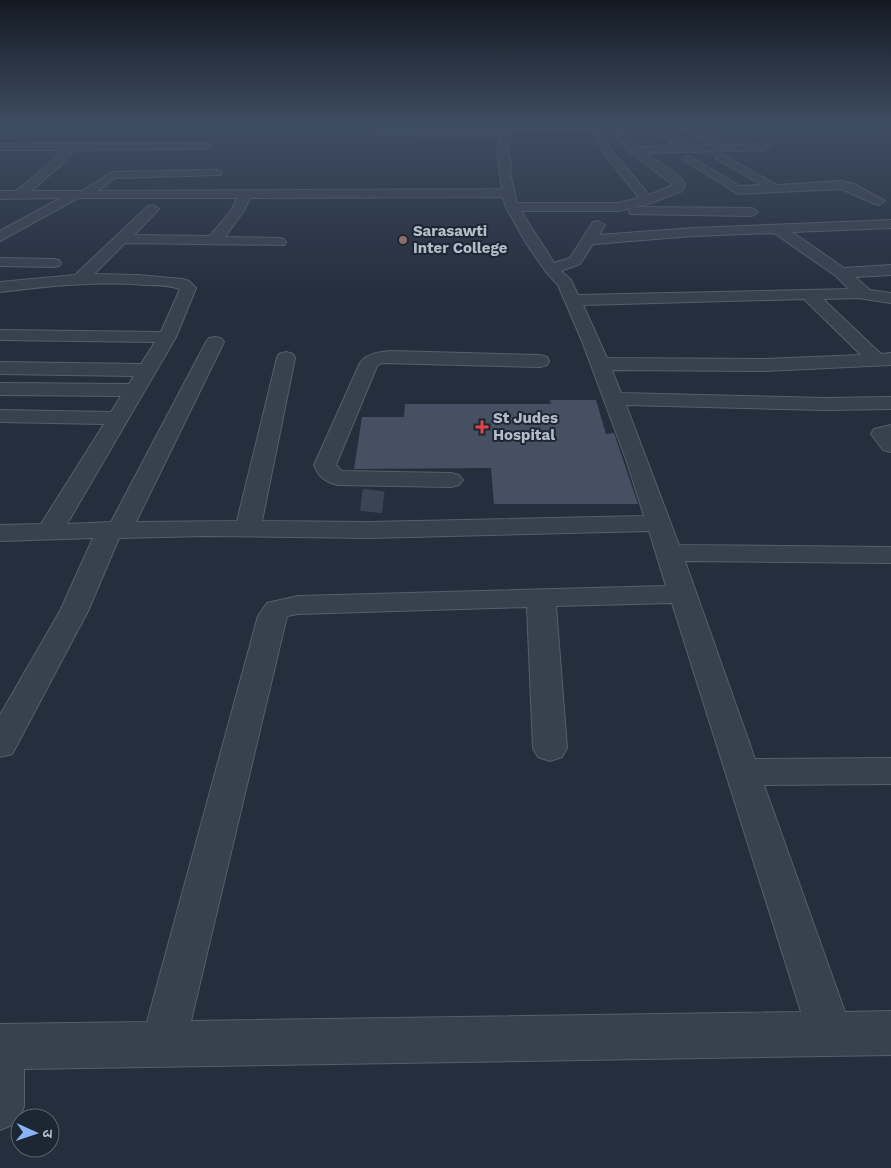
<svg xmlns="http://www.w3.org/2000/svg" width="891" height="1168" viewBox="0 0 891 1168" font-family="'Work Sans','Noto Sans Devanagari',sans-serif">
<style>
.building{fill:#455162}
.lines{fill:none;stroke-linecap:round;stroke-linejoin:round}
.minor-tunnel{stroke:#3a4453;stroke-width:22;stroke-dasharray:22 11;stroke-linecap:butt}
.minor-casing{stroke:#565f6c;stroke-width:2}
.minor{fill:#38414e;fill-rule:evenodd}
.education-dot{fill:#8d6e63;stroke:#1d2633;stroke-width:2}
.health-dot{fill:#e0444e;stroke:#1d2633;stroke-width:2}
.labels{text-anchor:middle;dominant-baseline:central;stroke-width:4;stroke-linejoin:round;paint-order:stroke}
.far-poi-label{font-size:15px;font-weight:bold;fill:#b4bcc9;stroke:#1d2633;text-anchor:start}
</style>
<rect width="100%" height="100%" fill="#242f3e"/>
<path class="building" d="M550 400H596L606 434 614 433 638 504H494L491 468 354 469 362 417H404L405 404H551Z"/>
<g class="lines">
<path class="minor-tunnel" d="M371 512 374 488"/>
<defs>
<g id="minor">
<path d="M501 126 598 127 614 153 649 195 673 185 630 152 606 126H617L637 147 675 146 650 126H661L688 146 710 145 681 126H693L724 145 764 144 769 147 764 150 646 153 681 178 685 185 682 191 651 203 618 211H521L554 263 570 258 593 222 598 221 605 225 599 235 693 228 891 220V228L792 232 844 268 891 265V275L855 277 870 290 891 293V303L858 298 823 299 881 354 891 353V365L764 371 612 370 621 393 826 398 891 397V409L826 410 626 405 679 545 891 547V563L685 561 755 759 891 758V784L764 785 845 1012 891 1011V1055L24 1069V1106L17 1123 0 1130V1024L147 1022 258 616 267 603 298 596 666 586 649 531 369 538 205 536 119 538 88 611 17 745 12 754 0 757V715L60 611 93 538 0 541V525L41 524 104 424 0 422V410L111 412 121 396 0 395V383L129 384 134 376 0 374V362L141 364 155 342 0 340V330L161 332 180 289C169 285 157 285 146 285 97 281 48 286 0 292V282L75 275 148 206 153 205 159 209 134 235 210 236 231 211 237 198H78L0 241V231L61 198 0 199V191H16L53 161 63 150H0V144L205 143 210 146 205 149 74 150 61 165 31 191H82L112 172 216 170 220 171 222 173 220 175 115 178 98 191 502 189 497 150 501 136 379 135 374 132 379 129 502 130ZM512 131 592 132 606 156 639 198 618 203H517L510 173 511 162 507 150ZM503 197 506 207 526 243 546 272 558 285 582 341 627 462 644 516 369 522 262 521 295 358 293 354 286 352 279 354 277 358 237 521 136 522 224 342 221 338 215 337 209 338 206 342 111 522 67 524 176 337 196 288 189 281 183 279 138 275 94 274 125 243 284 245 286 242 284 239 279 238 225 237 243 212 250 198ZM774 233 836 276 849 289 578 295 571 280 561 271 580 264 593 244 693 236ZM804 299 861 355 764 359 607 358 583 305ZM672 603 801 1012 191 1021 287 616 298 614 527 607 533 748 538 757 550 761 562 757 567 748 556 606Z"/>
<path d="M721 154 777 185 841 181 854 184 885 201 879 205 875 204 841 189 738 194 682 159 687 156 691 157 740 186 761 185 717 159 716 157Z"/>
<path d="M635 207 752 208 758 212 752 216 630 214 629 211 630 208Z"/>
<path d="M0 258 54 259 59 260 61 263 59 266 54 267 0 266Z"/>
<path d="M391 351 540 355 547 357 549 361 547 365 540 367 382 363 377 366 336 465 342 471 451 473 459 475 463 480 459 485 451 487 338 485C326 482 318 477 314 465L360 363C367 353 379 352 391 351Z"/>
<path d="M891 425V452L883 450 871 434 874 429Z"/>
</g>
</defs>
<use href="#minor" class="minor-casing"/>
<use href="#minor" class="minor"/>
</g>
<linearGradient id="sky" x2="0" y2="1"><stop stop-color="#141a22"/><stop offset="0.43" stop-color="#3f4d63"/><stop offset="1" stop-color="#3f4d63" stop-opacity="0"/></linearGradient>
<rect width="891" height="290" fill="url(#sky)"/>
<circle class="education-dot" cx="403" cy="240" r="5"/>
<path class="health-dot" d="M479.5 419.5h5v5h5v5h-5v5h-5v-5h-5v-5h5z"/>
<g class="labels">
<g class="far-poi-label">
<text x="413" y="231">Sarasawti<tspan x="413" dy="17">Inter College</tspan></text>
<text x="493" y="418">St Judes<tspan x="493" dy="17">Hospital</tspan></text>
</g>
</g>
<g transform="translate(35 1133) rotate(93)"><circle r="24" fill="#1d2633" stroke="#59626f"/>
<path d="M0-4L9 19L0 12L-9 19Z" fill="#8ab4f8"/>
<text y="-8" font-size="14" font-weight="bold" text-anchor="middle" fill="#b4bcc9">उ</text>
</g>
</svg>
